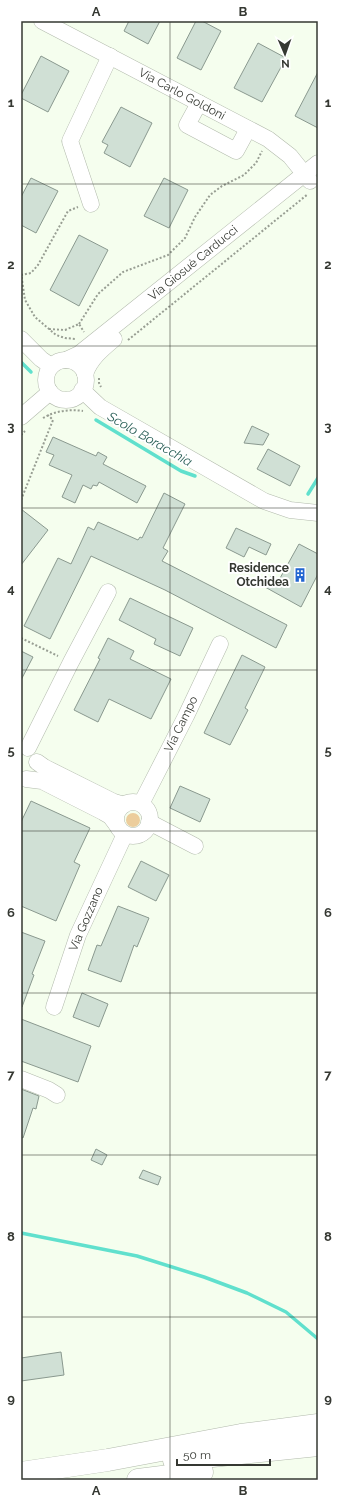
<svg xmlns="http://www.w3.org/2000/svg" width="339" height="1501" viewBox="0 0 339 1501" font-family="Raleway,sans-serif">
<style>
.green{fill:#eccd9c}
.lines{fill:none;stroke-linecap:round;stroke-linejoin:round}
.stream{stroke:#60e0cd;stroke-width:3.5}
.building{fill:#d0e0d5;stroke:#8a998f}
.minor-casing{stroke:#b2baac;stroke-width:17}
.highway-casing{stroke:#b2baac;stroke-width:23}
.path{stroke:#989e93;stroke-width:2;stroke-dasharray:2 2;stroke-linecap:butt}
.minor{stroke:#fff;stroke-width:16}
.highway{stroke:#fff;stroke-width:22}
.grid{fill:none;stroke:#353832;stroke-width:1;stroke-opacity:0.55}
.labels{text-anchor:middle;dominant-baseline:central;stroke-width:4;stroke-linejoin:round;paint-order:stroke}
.street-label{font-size:12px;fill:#353832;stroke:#fff}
.poi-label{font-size:12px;font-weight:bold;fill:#353832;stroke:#fff;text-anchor:end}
.water-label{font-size:13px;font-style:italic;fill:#2c6159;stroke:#fff}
.neatline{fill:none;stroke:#353832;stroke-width:1.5}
.grid-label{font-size:13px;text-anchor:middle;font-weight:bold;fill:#353832}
</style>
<rect width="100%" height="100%" fill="#f5feee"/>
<circle class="green" cx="133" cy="820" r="7"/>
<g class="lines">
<g class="stream">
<path d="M21 362 31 372"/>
<path d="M96 420 181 471 195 476"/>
<path d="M308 494 318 478"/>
<path d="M21 1233 137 1256 204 1277 247 1293 286 1312 318 1339"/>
</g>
</g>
<g class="building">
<path d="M129 21H160L148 44 124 31Z"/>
<path d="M196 21H202L221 31 201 70 177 58Z"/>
<path d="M258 43 286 58 262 102 234 88Z"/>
<path d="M41 56 69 71 48 112 21 98V95Z"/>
<path d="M318 72V128L295 116Z"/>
<path d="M121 107 152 123 130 167 104 153 108 145 102 142Z"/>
<path d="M31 178 58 191 36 233 21 225V197Z"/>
<path d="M164 178 188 190 169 228 144 216Z"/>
<path d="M79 235 108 250 79 306 50 290Z"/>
<path d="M252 426 269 434 263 445 244 443Z"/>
<path d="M53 437 96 456 98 452 107 457 103 464 146 486 137 503 99 482 97 486 93 485 91 489 83 485 75 503 62 497 72 475 49 465 54 455 46 452Z"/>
<path d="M268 449 300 466 290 486 257 469Z"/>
<path d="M164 493 185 504 163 548 168 551 162 561 287 625 276 648 165 590 91 556 50 639 24 626 58 558 71 564 88 527 94 530 98 522 138 540 140 537 142 538Z"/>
<path d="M21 509 48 530 21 565Z"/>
<path d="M236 528 271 544 266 555 249 547 244 557 226 548Z"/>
<path d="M299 544 318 554V574L301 607 265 587 271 576 279 580Z"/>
<path d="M130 598 193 628 180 656 154 644 156 639 119 620Z"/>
<path d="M108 638 134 651 130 659 171 679 151 719 109 699 98 722 74 710 100 659 98 658Z"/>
<path d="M21 651 33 657 21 680Z"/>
<path d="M242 655 265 667 245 708 248 710 230 745 204 733Z"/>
<path d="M180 786 210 799 200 822 170 808Z"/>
<path d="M31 801 90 828 74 862 80 865 56 921 21 906V822Z"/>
<path d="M141 861 169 875 156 901 128 887Z"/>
<path d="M118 906 149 918 137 947 134 945 121 982 88 970 97 945 101 946Z"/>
<path d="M21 932 45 941 32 974 34 975 22 1007Z"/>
<path d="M82 993 108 1004 99 1027 73 1017Z"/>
<path d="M21 1019 91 1046 78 1082 21 1061Z"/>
<path d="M21 1089 39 1096 36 1109 33 1108 23 1138 21 1137Z"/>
<path d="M96 1149 107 1155 102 1165 91 1160Z"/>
<path d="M143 1170 161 1177 158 1185 139 1178Z"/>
<path d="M61 1352 64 1375 21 1381V1358Z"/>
</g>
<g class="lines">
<defs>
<g id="minor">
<path d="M42 21 268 139 290 156 310 181"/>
<path d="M199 103 187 125 236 151 248 129"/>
<path d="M91 204 70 141 110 56"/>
<path d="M21 339 41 359 51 366"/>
<path d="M66 360 79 354 318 163"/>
<circle cx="66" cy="380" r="20"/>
<path d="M85 374C90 359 102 349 114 339"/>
<path d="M82 390 100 407 264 501 290 510 318 513"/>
<path d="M21 417 50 392"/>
<path d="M28 748 71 662 108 592"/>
<path d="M37 762 44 767 114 802 124 805"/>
<path d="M26 779 42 781 103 812 110 816 116 824"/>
<circle cx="133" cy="819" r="17"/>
<path d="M141 804 186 716 220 644"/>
<path d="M149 822 195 846"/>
<path d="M54 1007 78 935 125 834"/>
<path d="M21 1079 49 1090 57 1095"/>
</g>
<g id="highway">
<path d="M174 1460 318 1445"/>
<path d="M21 1473 108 1460 241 1435 318 1425"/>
<path d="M138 1480 202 1472"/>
</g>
</defs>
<use href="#minor" class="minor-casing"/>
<use href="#highway" class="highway-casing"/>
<g class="path">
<path d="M21 273 25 300 35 317 56 335 65 338 76 339"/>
<path d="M21 275 31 273 38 265 68 211 78 207"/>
<path d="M79 324 98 294 123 272 168 255 185 238 195 217 210 195 222 186 244 175 256 163 262 151"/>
<path d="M49 329 65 330 79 324 84 332"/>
<path d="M128 340 308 194"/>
<path d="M99 378V383L101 387"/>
<path d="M43 418C55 411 69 409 83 411"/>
<path d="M21 435 25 431"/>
<path d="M21 500 53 420 48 415"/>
<path d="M21 638 58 656"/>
</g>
<use href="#minor" class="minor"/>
<use href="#highway" class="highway"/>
</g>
<path class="grid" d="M170 21V1480M21 184H318M21 346H318M21 508H318M21 670H318M21 831H318M21 993H318M21 1155H318M21 1317H318"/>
<defs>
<symbol id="building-bare" viewBox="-9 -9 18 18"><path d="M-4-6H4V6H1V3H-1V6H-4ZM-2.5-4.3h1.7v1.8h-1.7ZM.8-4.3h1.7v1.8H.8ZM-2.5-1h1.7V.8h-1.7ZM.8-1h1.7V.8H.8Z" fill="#2265d1" stroke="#fff" stroke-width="2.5" paint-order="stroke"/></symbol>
</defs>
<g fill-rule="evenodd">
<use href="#building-bare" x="290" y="565" width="20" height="20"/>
</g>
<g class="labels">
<g class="street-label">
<text transform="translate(182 94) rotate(28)">Via Carlo Goldoni</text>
<text transform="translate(193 263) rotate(-39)">Via Giosuè Carducci</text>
<text transform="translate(181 724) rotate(-64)">Via Campo</text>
<text transform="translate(86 919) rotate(-67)">Via Gozzano</text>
</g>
<g class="poi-label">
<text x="289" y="568">Residence<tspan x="289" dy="14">Otchidea</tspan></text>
</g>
<g class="water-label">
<text transform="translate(150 439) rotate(30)">Scolo Boracchia</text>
</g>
</g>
<rect width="339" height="1501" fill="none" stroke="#ffffff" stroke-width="44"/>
<g transform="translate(285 54) rotate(178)" stroke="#ffffff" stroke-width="3" paint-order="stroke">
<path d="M0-3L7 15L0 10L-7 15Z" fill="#353832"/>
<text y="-6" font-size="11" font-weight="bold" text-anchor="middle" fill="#353832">N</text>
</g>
<path d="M177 1459v6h93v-6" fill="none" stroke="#353832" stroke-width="2"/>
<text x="183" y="1459" font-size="12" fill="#353832" stroke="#ffffff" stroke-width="3" paint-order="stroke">50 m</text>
<rect x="22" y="22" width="295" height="1457" class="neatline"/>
<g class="grid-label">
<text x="96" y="16">A</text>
<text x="243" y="16">B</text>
<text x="11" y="107">1</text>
<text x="328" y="107">1</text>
<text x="11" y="269">2</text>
<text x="328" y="269">2</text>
<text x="11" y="431">3</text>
<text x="328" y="431">3</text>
<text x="11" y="593">4</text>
<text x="328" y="593">4</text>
<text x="11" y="755">5</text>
<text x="328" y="755">5</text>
<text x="11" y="917">6</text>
<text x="328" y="917">6</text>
<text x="11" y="1079">7</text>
<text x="328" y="1079">7</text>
<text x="11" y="1241">8</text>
<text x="328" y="1241">8</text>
<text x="11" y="1403">9</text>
<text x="328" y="1403">9</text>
<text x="96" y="1495">A</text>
<text x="243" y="1495">B</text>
</g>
</svg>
